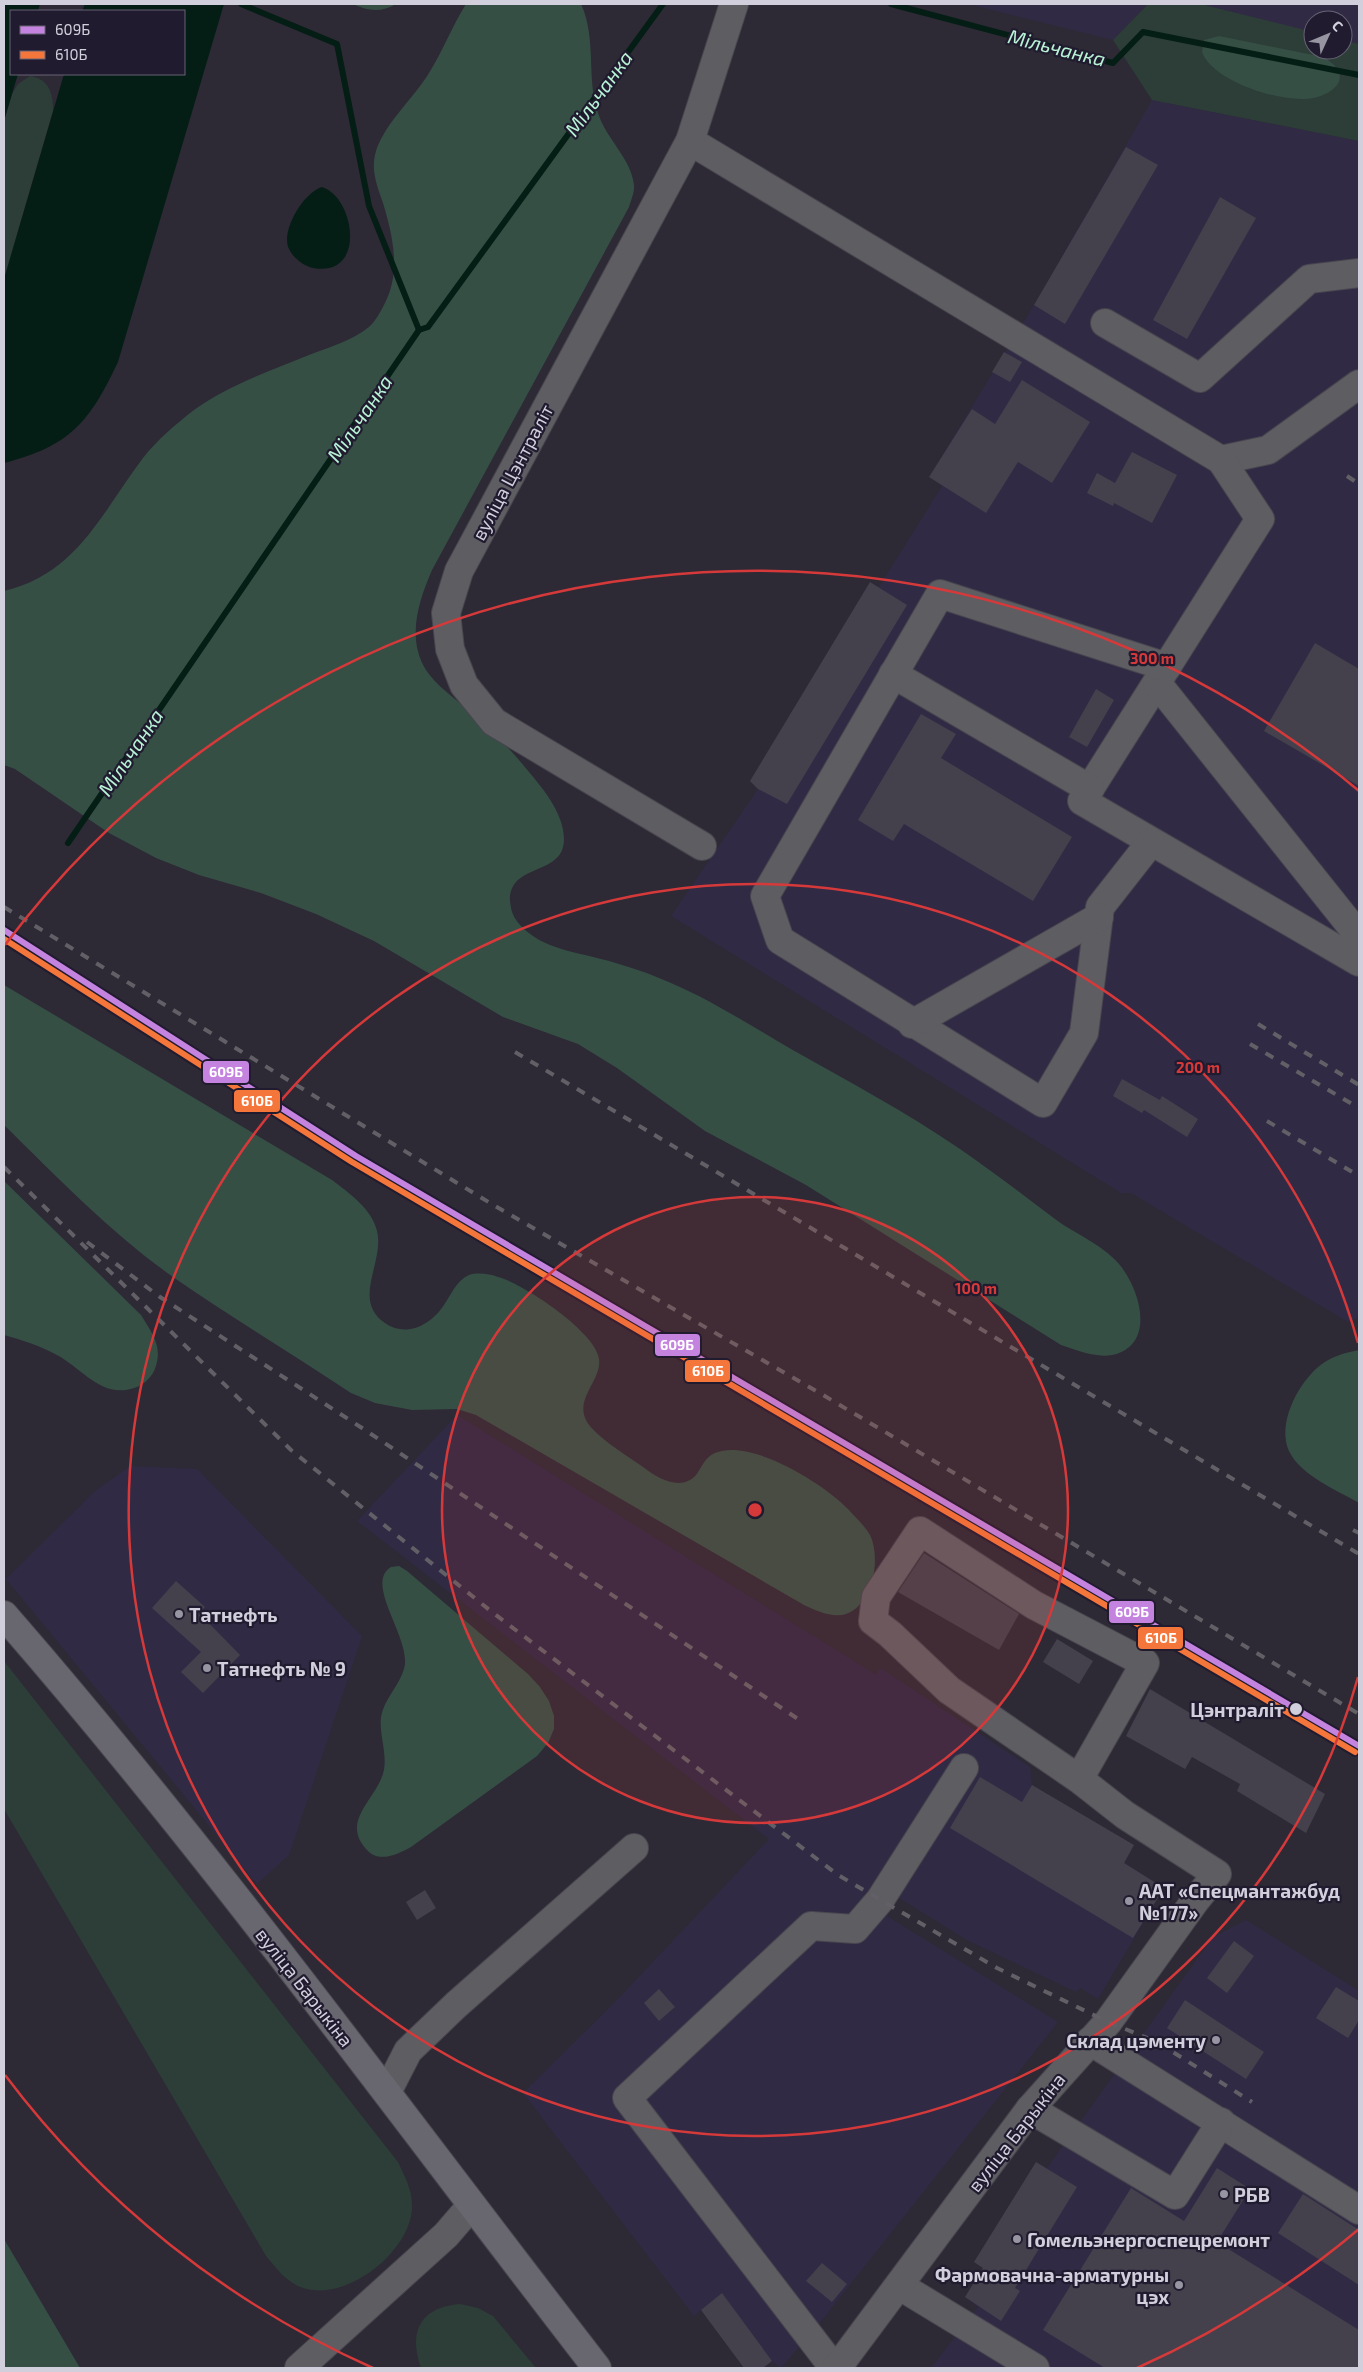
<svg xmlns="http://www.w3.org/2000/svg" width="1363" height="2372" viewBox="0 0 1363 2372" font-family="'Exo 2',sans-serif">
<style>
.built{fill:#312a44}
.green{fill:#2c3e37}
.forest{fill:#364f45}
.water{fill:#051e15}
.lines{fill:none;stroke-linecap:round;stroke-linejoin:round}
.stream{stroke:#051e15;stroke-width:6}
.building{fill:#44414c}
.minor-casing{stroke:#48454f;stroke-width:30}
.major-casing{stroke:#48454f;stroke-width:30}
.minor{stroke:#5e5d62;stroke-width:28}
.major{stroke:#68666e;stroke-width:28}
.rail{stroke:#626066;stroke-width:4;stroke-dasharray:9 9;stroke-linecap:butt}
.rail-1-casing{stroke:#211b30;stroke-width:10}
.rail-2-casing{stroke:#211b30;stroke-width:10}
.rail-1{stroke:#c483df;stroke-width:6}
.rail-2{stroke:#f5763a;stroke-width:6}
.ring{fill:none;stroke:#d6393a;stroke-width:2.5}
.poi-dot{fill:#9895a2;stroke:#211b30;stroke-width:2}
.stop-dot{fill:#d2cfdd;stroke:#211b30;stroke-width:2}
.labels{text-anchor:middle;dominant-baseline:central;stroke-width:4.5;stroke-linejoin:round;paint-order:stroke}
.street-label{font-size:19px;fill:#d2cfdd;stroke:#211b30}
.poi-label{font-size:19px;font-weight:bold;fill:#d2cfdd;stroke:#211b30;text-anchor:start}
.stop-label{font-size:19px;font-weight:bold;fill:#d2cfdd;stroke:#211b30;text-anchor:end}
.water-label{font-size:20px;font-style:italic;fill:#b8f3d6;stroke:#211b30}
.centre{fill:#d6393a;stroke:#211b30;stroke-width:2.5}
.ring-label{font-size:15px;text-anchor:middle;font-weight:bold;fill:#d6393a;stroke:#211b30;stroke-width:4.5;stroke-linejoin:round;paint-order:stroke}
.line-badge{stroke:#211b30;stroke-width:2}
.badge-label{font-size:14px;text-anchor:middle;font-weight:bold;fill:#fff}
</style>
<rect width="100%" height="100%" fill="#2d2a35"/>
<g class="built">
<path d="M968 4H1148L1113 40Z"/>
<path d="M1196 4H1359V47L1343 43V20H1313V35Z"/>
<path d="M1152 100 1359 141V1317L1348 1322 1131 1193H1121L671 916 758 789 750 781 870 582 879 587 942 486 929 477 1034 305Z"/>
<path d="M457 1415 876 1675 880 1668 1030 1767 1032 1785 1134 1845 1125 1863 1164 1888 1098 1999 1080 1988 1076 1992 967 1940 899 1898 887 1916 1058 2022 822 2320 781 2368 772 2361 763 2368H744L701 2310 694 2316 523 2093 617 2000 769 1839 357 1521Z"/>
<path d="M130 1466 197 1469 362 1636 289 1855 257 1884 6 1579 94 1492Z"/>
<path d="M1246 1920 1359 1991V2368H931L978 2307 965 2297 983 2268 974 2262 1036 2162 1047 2168 1213 1937Z"/>
</g>
<g class="green">
<path d="M1148 4H1200L1313 32V50H1343V40L1359 44V141L1152 100 1113 40Z"/>
<path d="M30 76C49 79 53 93 53 111L4 279V121L12 94 18 84Z"/>
<path d="M4 1661 398 2162C405 2177 413 2191 412 2209 409 2253 346 2302 303 2288 287 2283 276 2268 266 2256L4 1809Z"/>
<path d="M460 2304 478 2308 493 2316 536 2368H421C408 2332 420 2307 460 2304Z"/>
</g>
<g class="forest">
<path d="M353 4H396C381 13 368 11 353 4Z"/>
<path d="M466 4H581C597 39 586 78 598 113 606 139 631 158 634 185 635 191 631 200 629 207L432 570C419 600 406 638 426 670 435 684 451 695 463 706 485 724 506 744 524 766 540 785 564 812 564 839 564 877 509 862 510 901 511 911 513 917 520 925 543 950 578 952 609 961 625 966 643 971 659 978 705 996 748 1024 791 1049 848 1081 906 1112 960 1149 992 1171 1023 1195 1055 1219 1075 1234 1102 1244 1119 1264 1140 1289 1157 1345 1112 1355 1095 1358 1077 1350 1061 1345L806 1185 705 1131 617 1068 578 1044 503 1017 374 941 316 914 261 893 199 875 156 858 109 833 15 769 4 765V591C77 574 102 512 143 458 157 440 176 424 194 410 229 385 270 371 309 355 330 347 351 341 369 327 375 322 381 311 385 303 401 272 393 236 383 203 378 188 371 172 375 155 381 127 414 98 429 73 443 51 452 26 466 4Z"/>
<path d="M1219 36 1323 57C1352 73 1340 92 1313 98 1283 104 1213 82 1202 52L1204 40Z"/>
<path d="M4 985 332 1180C349 1193 372 1209 377 1231 385 1262 351 1300 385 1323 406 1338 431 1325 444 1305 451 1295 456 1281 469 1275 478 1272 490 1274 498 1277 524 1284 596 1332 599 1359 602 1380 575 1398 586 1420 594 1436 628 1456 643 1467 657 1478 681 1492 696 1475 702 1467 705 1457 715 1453 751 1438 824 1484 848 1509 855 1517 865 1526 870 1535 882 1559 872 1610 842 1615 829 1617 815 1610 804 1605L476 1415 457 1409 412 1410 375 1403 351 1393C292 1354 231 1317 173 1277 111 1233 58 1178 4 1125Z"/>
<path d="M4 1181 141 1315C153 1335 164 1348 154 1371 150 1379 142 1386 134 1388 102 1399 83 1369 57 1355 40 1346 23 1340 4 1335Z"/>
<path d="M1359 1350V1503C1337 1490 1301 1476 1289 1451 1277 1424 1297 1386 1317 1368 1329 1357 1344 1353 1359 1350Z"/>
<path d="M391 1567 399 1566 407 1571 528 1674 540 1687 549 1701 554 1716V1729L548 1743 537 1756 411 1847C398 1854 380 1863 368 1851 338 1821 378 1799 384 1770 387 1752 379 1735 381 1717 384 1699 399 1686 404 1669 413 1640 363 1584 391 1567Z"/>
<path d="M4 2239 80 2368H4Z"/>
</g>
<g class="water">
<path d="M4 4H40L38 11H11V74H18L4 121Z"/>
<path d="M85 4H224L118 362C89 423 70 446 4 463V279L64 74H184V11H82Z"/>
<path d="M322 187C355 197 367 278 313 268 304 266 293 258 289 249 280 231 304 192 322 187Z"/>
</g>
<g class="lines">
<g class="stream">
<path d="M241 4 337 44 369 206 419 330"/>
<path d="M891 4 1113 63 1143 32 1359 75"/>
<path d="M68 843 419 330 428 327 663 4"/>
</g>
</g>
<g class="building">
<path d="M1126 147 1158 165 1065 324 1034 305Z"/>
<path d="M1220 197 1256 218 1187 339 1153 320Z"/>
<path d="M1004 352 1022 362 1010 382 992 372Z"/>
<path d="M1022 380 1090 422 1052 483 1018 462 986 513 929 477 972 409 995 424Z"/>
<path d="M1132 452 1177 475 1152 523 1114 503 1113 506 1087 493 1097 473 1115 483Z"/>
<path d="M870 582 907 605 787 804 758 789 750 781Z"/>
<path d="M1315 643 1359 669V786L1264 731Z"/>
<path d="M1096 689 1114 700 1087 747 1069 737Z"/>
<path d="M921 714 956 734 941 758 1072 837 1033 901 904 824 893 841 858 820Z"/>
<path d="M1122 1079 1160 1100 1162 1096 1198 1119 1187 1137 1144 1110 1142 1113 1113 1096Z"/>
<path d="M924 1553 1019 1614 999 1650 898 1592Z"/>
<path d="M176 1581 205 1607 199 1613 240 1655 203 1693 181 1672 201 1652 152 1608Z"/>
<path d="M1057 1639 1093 1661 1079 1684 1043 1662Z"/>
<path d="M1150 1689 1325 1794 1306 1833 1237 1791 1240 1784 1192 1757 1185 1769 1126 1736Z"/>
<path d="M980 1777 1022 1802 1032 1785 1134 1845 1124 1863 1164 1888 1133 1938 950 1828Z"/>
<path d="M425 1890 436 1908 417 1920 406 1902Z"/>
<path d="M1234 1941 1254 1956 1227 1993 1207 1978Z"/>
<path d="M1336 1987 1359 2001V2020L1348 2038 1316 2018Z"/>
<path d="M659 1989 675 2007 659 2021 644 2003Z"/>
<path d="M1185 2000 1264 2052 1246 2079 1167 2028Z"/>
<path d="M1036 2162 1077 2187 1015 2288 1020 2291 1001 2321 965 2297 983 2268 974 2262Z"/>
<path d="M1217 2168 1250 2189 1217 2242 1359 2330V2368H1105L1043 2330 1131 2188 1184 2221Z"/>
<path d="M1303 2194 1359 2230V2285L1278 2233Z"/>
<path d="M822 2263 847 2284 832 2302 806 2281Z"/>
<path d="M722 2293 772 2361 763 2368H744L701 2310Z"/>
</g>
<g class="lines">
<defs>
<g id="minor">
<path d="M690 141 1221 460 1268 450 1359 384"/>
<path d="M1105 323 1200 378 1309 279 1359 273"/>
<path d="M1221 460 1260 519 1082 801 1359 962"/>
<path d="M893 674 1090 789"/>
<path d="M1157 683 1359 936"/>
<path d="M1151 842 1100 907 1084 1033 1043 1103 780 940 765 896 940 594 1167 667"/>
<path d="M702 846 494 722 464 685 450 649 446 613 459 571 690 141 734 4"/>
<path d="M912 1024 1099 917"/>
<path d="M1090 2041 1359 2210"/>
<path d="M387 2092 408 2051 456 2005 634 1848"/>
<path d="M1030 2109 1175 2195 1221 2122"/>
<path d="M900 2286 1035 2368"/>
<path d="M299 2368 446 2235 471 2206"/>
<path d="M834 2368 627 2098 811 1926 855 1929 880 1900 964 1768"/>
<path d="M837 2368 1030 2109 1108 2022 1195 1901 1217 1874 1125 1815 1079 1779 949 1690 890 1634 873 1621 876 1597 920 1531 1034 1605 1145 1663 1079 1779"/>
</g>
<path id="major" d="M4 1615C214 1856 401 2115 597 2368"/>
</defs>
<use href="#minor" class="minor-casing"/>
<use href="#major" class="major-casing"/>
<use href="#minor" class="minor"/>
<use href="#major" class="major"/>
<g class="rail">
<path d="M1347 476 1359 484"/>
<path d="M4 907 495 1206 823 1395 1359 1714"/>
<path d="M1258 1024 1359 1085"/>
<path d="M1250 1044 1359 1108"/>
<path d="M515 1052 1359 1554"/>
<path d="M1267 1121 1359 1176"/>
<path d="M4 1167 291 1450 492 1612 838 1875 997 1968 1108 2022 1157 2042 1252 2102"/>
<path d="M87 1242 160 1297 362 1428 798 1719"/>
<path d="M1353 1530 1359 1533"/>
</g>
<defs>
<path id="rail-1" d="M4 930 356 1156 1359 1746"/>
<path id="rail-2" d="M4 939 352 1162 1355 1752"/>
</defs>
<use href="#rail-1" class="rail-1-casing"/>
<use href="#rail-2" class="rail-2-casing"/>
<use href="#rail-1" class="rail-1"/>
<use href="#rail-2" class="rail-2"/>
</g>
<circle cx="755" cy="1510" r="313" fill="#d6393a" fill-opacity=".12"/>
<g class="ring">
<circle cx="755" cy="1510" r="313"/>
<path d="M1358 1677A626 626 0 1 1 1358 1343"/>
<path d="M1359 2229A939 939 0 0 1 1137 2368M373 2368A939 939 0 0 1 5 2075M5 945A939 939 0 0 1 1359 791"/>
</g>
<g class="poi-dot">
<circle cx="179" cy="1614" r="5"/>
<circle cx="207" cy="1668" r="5"/>
<circle cx="1129" cy="1901" r="5"/>
<circle cx="1216" cy="2040" r="5"/>
<circle cx="1224" cy="2194" r="5"/>
<circle cx="1017" cy="2239" r="5"/>
<circle cx="1179" cy="2285" r="5"/>
</g>
<circle class="stop-dot" cx="1296" cy="1709" r="7"/>
<g class="labels">
<g class="street-label">
<text transform="translate(512 472) rotate(-62)">вуліца Цэнтраліт</text>
<text transform="translate(305 1987) rotate(52)">вуліца Барыкіна</text>
<text transform="translate(1016 2132) rotate(-52)">вуліца Барыкіна</text>
</g>
<g class="poi-label">
<text x="189" y="1614">Татнефть</text>
<text x="217" y="1668">Татнефть № 9</text>
<text x="1139" y="1890">ААТ «Спецмантажбуд<tspan x="1139" dy="22">№177»</tspan></text>
<text x="1206" y="2040" text-anchor="end">Склад цэменту</text>
<text x="1234" y="2194">РБВ</text>
<text x="1027" y="2239">Гомельэнергоспецремонт</text>
<text x="1169" y="2274" text-anchor="end">Фармовачна-арматурны<tspan x="1169" dy="22">цэх</tspan></text>
</g>
<g class="stop-label">
<text x="1284" y="1709">Цэнтраліт</text>
</g>
<g class="water-label">
<text transform="translate(1057 47) rotate(14)">Мільчанка</text>
<text transform="translate(598 93) rotate(-54)">Мільчанка</text>
<text transform="translate(359 418) rotate(-56)">Мільчанка</text>
<text transform="translate(130 752) rotate(-56)">Мільчанка</text>
</g>
</g>
<circle cx="755" cy="1510" r="8" class="centre"/>
<g class="ring-label">
<text x="1152" y="664">300 m</text>
<text x="1198" y="1073">200 m</text>
<text x="976" y="1294">100 m</text>
</g>
<g class="line-badge">
<rect x="202" y="1060" width="48" height="24" rx="5" fill="#c483df"/>
<rect x="233" y="1089" width="48" height="24" rx="5" fill="#f5763a"/>
<rect x="654" y="1333" width="47" height="24" rx="5" fill="#c483df"/>
<rect x="684" y="1359" width="47" height="24" rx="5" fill="#f5763a"/>
<rect x="1108" y="1600" width="47" height="24" rx="5" fill="#c483df"/>
<rect x="1137" y="1626" width="47" height="24" rx="5" fill="#f5763a"/>
</g>
<g class="badge-label">
<text x="226" y="1077">609Б</text>
<text x="257" y="1106">610Б</text>
<text x="677" y="1350">609Б</text>
<text x="708" y="1376">610Б</text>
<text x="1132" y="1617">609Б</text>
<text x="1161" y="1643">610Б</text>
</g>
<rect width="1363" height="2372" fill="none" stroke="#d2cfdd" stroke-width="10"/>
<rect x="10" y="10" width="175" height="65" fill="#211b30" stroke="#686375"/>
<rect x="20" y="26" width="25" height="8" fill="#c483df" stroke="#686375"/>
<text x="55" y="35" font-size="15" fill="#d2cfdd">609Б</text>
<rect x="20" y="51" width="25" height="8" fill="#f5763a" stroke="#686375"/>
<text x="55" y="60" font-size="15" fill="#d2cfdd">610Б</text>
<g transform="translate(1328 35) rotate(46)"><circle r="24" fill="#211b30" stroke="#686375"/>
<path d="M0-4L9 19L0 12L-9 19Z" fill="#9895a2"/>
<text y="-8" font-size="14" font-weight="bold" text-anchor="middle" fill="#d2cfdd">С</text>
</g>
</svg>
